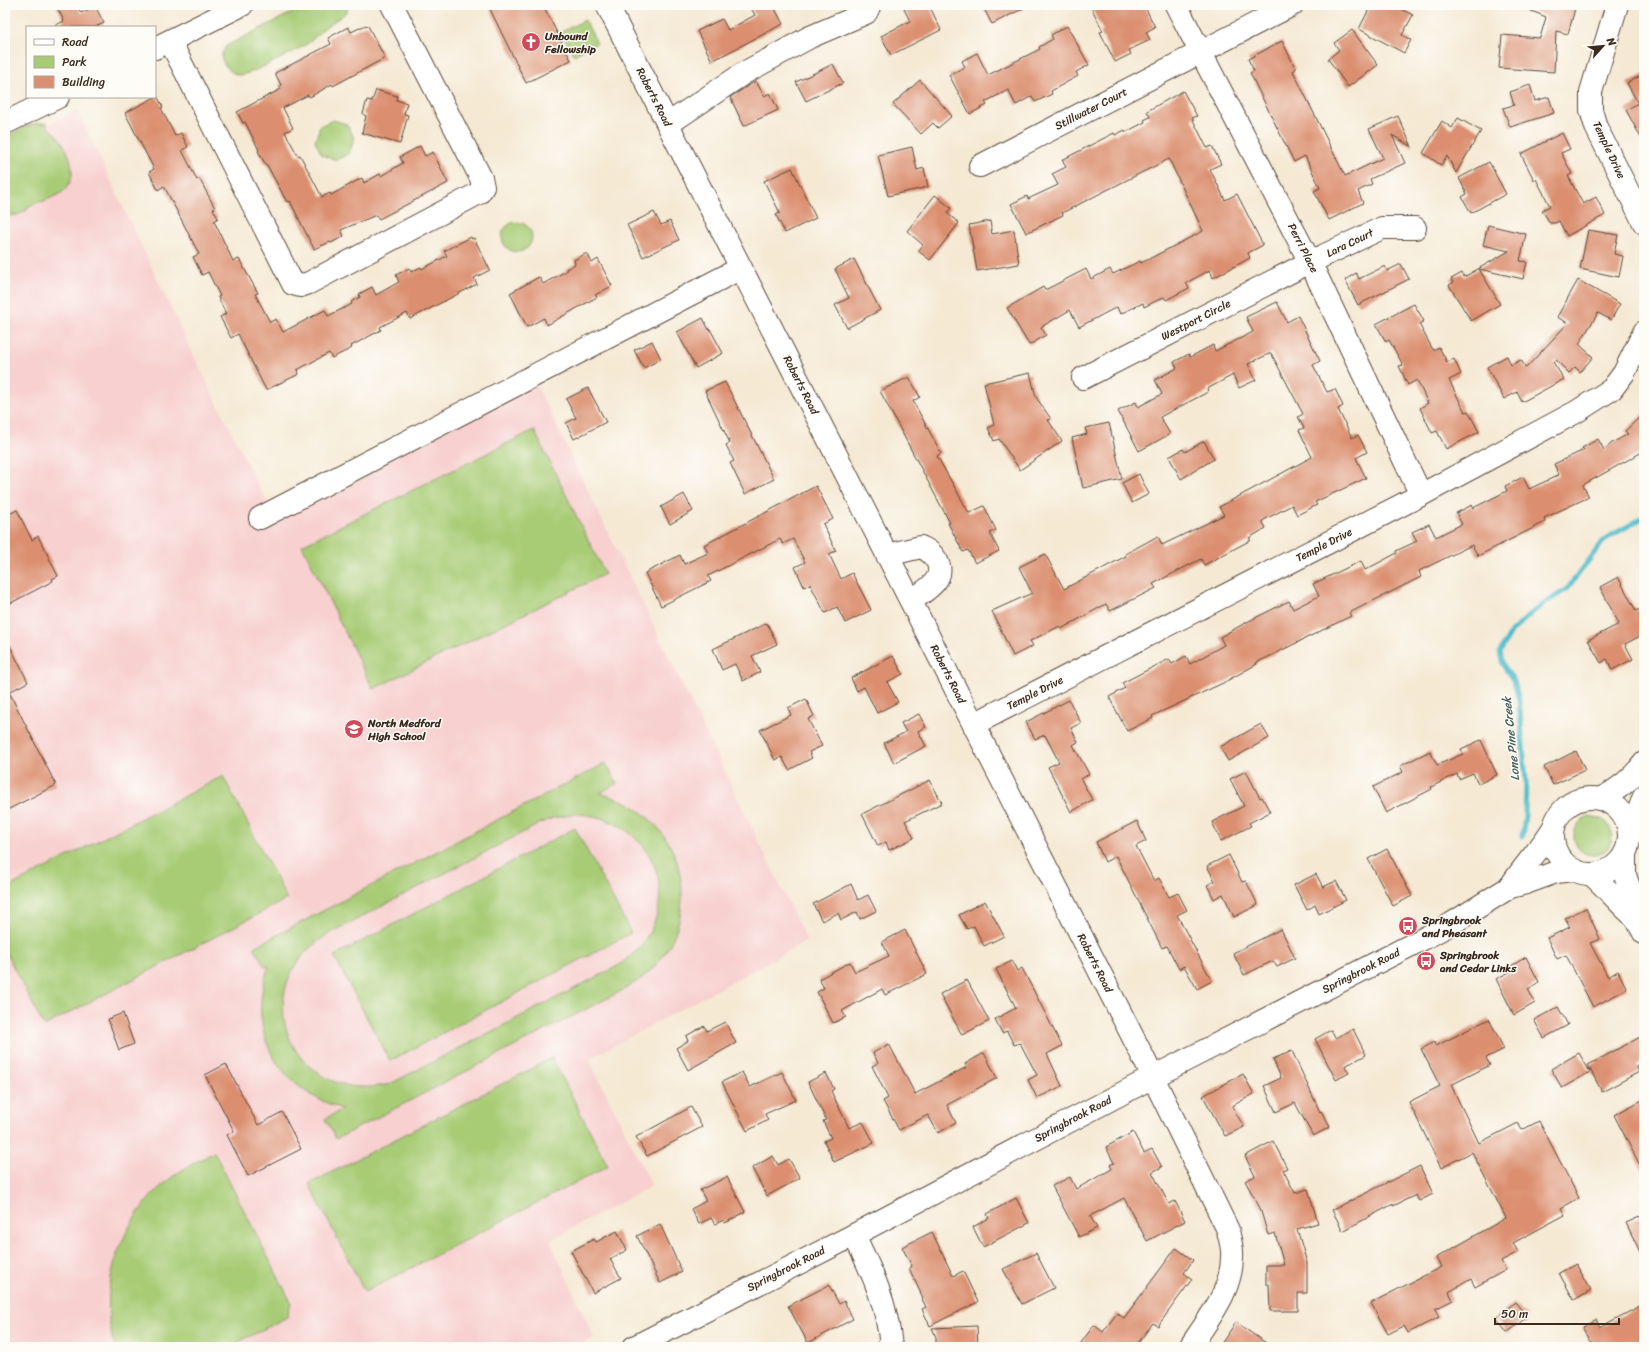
<svg xmlns="http://www.w3.org/2000/svg" width="1649" height="1352" viewBox="0 0 1649 1352" font-family="Sriracha,sans-serif">
<style>
.built{fill:#f7d0cf}
.green{fill:#a8cc76;stroke:#727b4a;fill-rule:evenodd}
.lines{fill:none;stroke-linecap:round;stroke-linejoin:round}
.stream{stroke:#50bcca;stroke-width:5}
.building{fill:#db8f70}
.minor-casing{stroke:#574739;stroke-width:24}
.minor{stroke:#fff;stroke-width:22}
.labels{text-anchor:middle;dominant-baseline:central;stroke-width:3;stroke-linejoin:round;paint-order:stroke}
.poi-label{font-size:11px;font-weight:bold;fill:#3b2a1e;stroke:#fdfcf7;text-anchor:start}
.street-label{font-size:11px;fill:#3b2a1e;stroke:#fdfcf7}
.water-label{font-size:12px;font-style:italic;fill:#425d5a;stroke:#fdfcf7}
</style>
<rect width="100%" height="100%" fill="#fdfcf7"/>
<filter id="ink" filterUnits="userSpaceOnUse"><feTurbulence type="fractalNoise" baseFrequency=".025" numOctaves="2"/><feDisplacementMap in="SourceGraphic" scale="8" xChannelSelector="R" yChannelSelector="G"/><feConvolveMatrix kernelMatrix="1 2 1 2 8 2 1 2 1" color-interpolation-filters="sRGB"/></filter>
<filter id="wash" filterUnits="userSpaceOnUse"><feTurbulence type="fractalNoise" baseFrequency=".012" numOctaves="4" result="noise"/><feDisplacementMap in="SourceGraphic" scale="16" xChannelSelector="R" yChannelSelector="G"/><feGaussianBlur stdDeviation="0.9" result="paint"/><feColorMatrix in="noise" values="0 0 0 0 0 0 0 0 0 0 0 0 0 0 0 0 0 1.4 0 .05"/><feComposite in="paint" operator="in"/></filter>
<g filter="url(#wash)">
<rect width="100%" height="100%" fill="#f5e9d4"/>
<path class="built" d="M77 110 188 344 274 517 536 384 807 941 589 1059 652 1186 550 1240 594 1338 577 1347H5V145Z"/>
<g class="green">
<path d="M307 5H349C347 16 336 19 328 25 320 31 315 38 307 44 296 51 252 74 240 75 234 75 229 70 225 65 219 58 222 53 226 46Z"/>
<path d="M585 20 597 43 574 55 561 32Z"/>
<path d="M333 120 347 124 354 138 350 153 336 160 322 155 315 141 320 126Z"/>
<path d="M40 123H47V127C63 136 80 169 68 186 63 194 50 198 42 202L41 201 27 207V210L15 216 14 214 8 217V219L5 221V142L12 133 33 124Z"/>
<circle cx="517" cy="237" r="15"/>
<path d="M534 430 605 574 373 689 302 545Z"/>
<path d="M606 763 617 783 600 793C613 797 627 801 638 810 691 846 696 922 654 967 646 976 636 982 627 988L336 1139 325 1119 343 1109C278 1089 244 1032 269 966L265 967 254 947ZM578 814C665 820 690 920 616 967L390 1084C292 1108 241 988 327 935L541 823 553 818Z"/>
<path d="M223 776 287 899 44 1026 5 951V889Z"/>
<circle cx="1593" cy="836" r="19"/>
<path d="M575 828 631 933 390 1061 334 956Z"/>
<path d="M552 1058 608 1166 365 1292 309 1184Z"/>
<path d="M214 1152 291 1302 287 1317 229 1347H115C96 1290 120 1221 165 1183 179 1170 197 1162 214 1152Z"/>
</g>
<g class="lines">
<path class="stream" d="M1522 836 1525 816 1526 780 1519 700 1514 681 1503 665 1500 652 1512 631 1534 611 1568 588 1605 539 1644 517"/>
</g>
<g id="blocks">
<g class="building">
<path d="M56 5H77L81 13 95 6 104 23 95 27H52L64 21Z"/>
<path d="M488 5H543L571 60 526 83Z"/>
<path d="M749 5H773L783 24 712 61 697 31 722 19 728 30 755 15Z"/>
<path d="M913 5H929L941 30 891 55 881 36 910 21 904 9Z"/>
<path d="M982 5H1030L992 24Z"/>
<path d="M1090 5H1144L1155 27 1146 32 1150 40 1129 50 1131 54 1115 62 1100 32 1103 31Z"/>
<path d="M1371 5H1393L1413 15 1402 35 1411 40 1404 53 1359 29Z"/>
<path d="M1517 5H1576L1568 34 1556 31 1554 72 1499 68 1502 35 1540 38 1546 17Z"/>
<path d="M366 25 367 27 368 26 385 58 333 86 332 84 310 97 308 95 283 108 293 128 285 132 298 156 300 155 322 197 330 193 331 195 362 178 364 183 380 174 381 176 403 163 400 157 420 146 425 156 433 152 448 183 379 219 376 215 341 230 344 236 331 243 330 242 314 249 290 201 287 202 267 165H266L258 151 259 150 245 122 243 123 237 112 281 89 279 86 281 85 275 73 331 44 328 38 348 27 351 32Z"/>
<path d="M1067 26 1089 65 1076 72 1078 76 1051 91 1052 94 1035 102 1032 96 1016 105 1008 90 985 102 987 105 970 114 949 75 965 67 962 61 977 53 988 75 1040 49 1039 47 1053 39 1051 35Z"/>
<path d="M1352 30 1378 65 1348 87 1328 59 1339 50 1334 43Z"/>
<path d="M1282 41 1296 69 1293 71 1345 176 1383 158 1369 129 1398 116 1412 147 1392 135 1405 163 1370 179 1372 184 1358 191 1363 203 1329 220 1314 191 1320 188 1305 156 1294 162 1250 73 1254 71 1248 59Z"/>
<path d="M833 64 843 83 806 101 796 82Z"/>
<path d="M1644 74V143L1626 110 1638 103 1627 83Z"/>
<path d="M920 80 952 116 938 128 933 123 921 134 893 104Z"/>
<path d="M756 81 764 96 770 93 778 110 744 126 730 97Z"/>
<path d="M1530 85 1535 101 1549 97 1554 113 1510 127 1503 108 1514 105 1510 92Z"/>
<path d="M376 90 397 96 396 100 407 103 404 114 408 115 400 144 362 133 366 116 363 114 367 100 372 101Z"/>
<path d="M1183 91 1197 116 1192 118 1207 148 1212 146 1221 164 1210 169 1225 200 1237 194 1263 245 1248 253 1250 258 1213 278 1210 270 1186 283 1189 288 1166 300 1164 297 1144 307 1143 303 1120 314 1117 307 1079 327 1070 310 1041 327 1046 335 1029 345 1007 308 1043 287 1045 290 1086 269 1091 279 1110 269 1113 274 1140 261 1141 263 1203 231 1169 159 1101 193 1062 213 1063 215 1026 233 1011 204 1027 196 1028 199 1058 185 1052 174 1066 167 1062 160 1114 133 1115 135 1125 130 1126 132 1145 122 1144 120 1150 117 1147 111Z"/>
<path d="M157 96 163 107 161 108 175 136 181 133 188 147 182 150 197 180 199 178 215 208 213 209 218 218 214 221 233 261 239 259 258 293 255 294 270 322 276 319 283 332 325 310 328 316 352 304 351 302 360 297 359 294 372 287 376 295 399 282 396 275 409 268 411 272 421 267 422 269 447 256 444 251 471 237 472 239 474 238 490 270 474 278 477 284 410 319 407 313 380 327 381 330 351 346 352 348 332 358 329 353 297 370 299 374 266 390 238 334 231 338 220 317 226 314 218 297 220 296 208 272 202 275 193 257 199 254 164 186 158 190 149 172 154 169 125 113Z"/>
<path d="M1458 118 1481 131 1456 173 1447 156 1441 165 1423 153 1442 121 1452 128Z"/>
<path d="M1562 133 1570 149 1561 153 1572 174 1568 176 1583 204 1596 197 1605 215 1567 236 1559 221 1555 223H1550L1542 210 1550 206 1536 179 1534 180 1521 154Z"/>
<path d="M912 147 917 170 924 168 928 187 888 196 878 155Z"/>
<path d="M1489 162 1506 194 1471 213 1462 197 1467 194 1459 178Z"/>
<path d="M792 168 816 218 785 233 776 215 780 213 764 181Z"/>
<path d="M935 195 951 208 947 213 959 223 930 260 918 251 923 245 907 231Z"/>
<path d="M654 212 661 225 670 221 679 240 643 257 627 225Z"/>
<path d="M990 221 992 234 1014 230 1019 264 977 271 969 225Z"/>
<path d="M1488 225 1526 234 1520 261 1527 262 1523 279 1479 269 1500 304 1471 321 1449 285 1453 283 1451 279 1462 273 1464 277 1509 251 1483 245Z"/>
<path d="M1588 230 1618 235 1614 254 1623 256 1619 277 1580 269Z"/>
<path d="M587 253 592 263 598 259 612 286 595 295 597 297 547 325 544 318 527 327 510 293 539 277 543 284 566 271V269L575 264 574 260Z"/>
<path d="M854 259 880 310 847 328 835 305 849 298 835 269Z"/>
<path d="M1401 264 1409 279 1358 305 1345 280 1356 273 1359 279 1385 266 1387 271Z"/>
<path d="M1578 280 1620 304 1611 320 1598 313 1579 344 1593 357 1580 372 1575 367 1569 373 1556 360 1553 362 1564 379 1522 402 1517 392 1504 399 1487 367 1507 356 1511 365 1521 360 1526 368 1568 323 1557 317Z"/>
<path d="M1277 302 1287 322 1298 316 1320 361 1313 365 1327 392 1335 389 1343 406 1338 409 1352 438 1358 435 1367 452 1356 458 1366 478 1315 502 1317 505 1297 515 1292 505 1262 521 1266 528 1249 538 1251 540 1204 565 1201 559 1170 575 1153 584 1156 588 1110 611 1106 604 1061 629 1060 626 1030 641 1033 646 1013 656 992 611 1032 593 1019 567 1045 554 1064 589 1126 556 1125 554 1158 536 1162 545 1224 515 1219 507 1312 457 1299 430 1304 428 1298 417 1303 414 1271 353 1248 364 1256 380 1239 388 1233 375 1207 389 1208 392 1160 417 1170 434 1139 451 1118 411 1136 402 1138 407 1162 394 1155 380 1177 368 1174 362 1189 354 1190 357 1213 345 1215 351 1253 332 1246 317Z"/>
<path d="M1414 304 1424 321 1419 324 1433 350 1439 347 1447 362 1454 359 1461 374 1449 380 1465 412 1468 411 1479 432 1446 449 1437 431 1432 433 1420 408 1428 403 1417 380 1408 385 1399 366 1403 365 1389 340 1386 342 1376 324Z"/>
<path d="M703 318 709 330 710 329 723 353 696 368 677 332Z"/>
<path d="M652 341 661 359 644 368 634 350Z"/>
<path d="M1030 373 1036 397 1051 419 1048 420 1062 441 1020 470 999 439 994 441 988 428 994 425 984 383Z"/>
<path d="M909 377 920 397 913 401 941 453 937 456 969 513 984 506 996 530 990 533 999 551 975 563 968 550 963 552 948 523H950L880 391Z"/>
<path d="M725 382 774 479 745 494 730 463 734 461 726 445 730 443 705 391Z"/>
<path d="M588 388 606 422 574 439 566 423 576 418 566 399Z"/>
<path d="M1644 413V451L1583 485 1589 497 1544 518 1545 522 1478 556 1472 545 1419 571 1421 577 1349 613 1351 616 1256 663 1257 664 1223 683 1152 716 1153 718 1127 731 1109 697 1125 688 1122 683 1169 659 1172 664 1186 656 1190 664 1224 645 1220 637 1247 622 1289 601 1293 609 1319 596 1313 584 1361 561 1365 570 1397 553 1396 551 1417 541 1412 532 1429 524 1436 537 1462 524 1456 513 1472 505 1473 508 1507 491 1505 486 1523 477 1529 489 1559 475 1554 464 1584 450 1582 448 1598 439 1604 450 1612 443 1628 434 1625 431Z"/>
<path d="M1109 423 1122 479 1083 488 1072 438 1087 434 1085 428Z"/>
<path d="M1204 441 1214 459 1181 479 1169 457 1183 449 1185 452Z"/>
<path d="M1139 474 1149 494 1132 503 1122 483Z"/>
<path d="M816 486 833 519 823 524 836 551 829 554 841 579 852 573 871 610 845 623 837 607 825 613 810 584 804 587 795 567 805 562 793 539 783 544 780 539 708 576 711 581 661 606 645 573 680 555 684 564 708 553 704 545Z"/>
<path d="M684 494 693 511 670 524 661 507Z"/>
<path d="M17 510 32 540 38 536 58 576 52 579 53 581 5 606V516Z"/>
<path d="M1618 577 1636 611 1644 607V634L1625 644 1633 659 1612 670 1607 659 1601 663 1588 640 1619 624 1600 587Z"/>
<path d="M767 623 777 644 752 656 760 672 743 681 735 664 722 670 713 649Z"/>
<path d="M5 636 28 682 9 692 56 785 5 811Z"/>
<path d="M893 656 903 674 887 682 898 702 877 713 864 687 857 691 851 678Z"/>
<path d="M806 699 814 716 808 719 822 746 809 752 812 758 789 770 782 757 775 760 760 730 791 715 788 708Z"/>
<path d="M1069 700 1081 723 1071 728 1078 742 1073 745 1089 774 1081 779 1092 800 1071 812 1048 767 1059 762 1045 735 1035 739 1026 722Z"/>
<path d="M919 714 926 727 918 731 926 746 894 763 884 743 906 732 901 723Z"/>
<path d="M1261 724 1269 738 1228 761 1220 747Z"/>
<path d="M1481 740 1497 775 1478 784 1473 773 1459 779 1457 774 1431 787 1432 789 1386 813 1373 787 1403 772 1400 766 1430 751 1437 765 1463 754 1461 749Z"/>
<path d="M1576 751 1585 770 1553 785 1544 767Z"/>
<path d="M1246 771 1260 798 1262 797 1270 812 1249 823 1251 826 1221 841 1212 822 1244 806 1230 779Z"/>
<path d="M930 780 942 803 905 821 914 838 889 850 886 842 878 846 862 814Z"/>
<path d="M1137 821 1146 841 1136 846 1154 881 1159 878 1169 897 1178 893 1187 910 1177 915 1212 981 1197 989 1184 966 1179 969 1167 946 1162 948 1116 856 1105 862 1096 842Z"/>
<path d="M1387 849 1412 896 1393 906 1368 859Z"/>
<path d="M1229 855 1242 882 1246 881 1258 905 1234 917 1223 894 1214 899 1207 885 1215 881 1207 866Z"/>
<path d="M1316 874 1323 887 1336 881 1346 900 1319 914 1315 905 1307 910 1294 885Z"/>
<path d="M851 884 858 900 868 895 876 911 860 919 857 912 841 920 838 913 822 921 813 904Z"/>
<path d="M985 901 1004 936 984 946 974 926 967 929 959 915Z"/>
<path d="M1586 908 1600 939 1590 943 1608 977 1618 971 1627 989 1593 1007 1566 955 1557 959 1547 938 1570 927 1565 918Z"/>
<path d="M1281 929 1295 958 1277 967 1273 961 1244 975 1233 953Z"/>
<path d="M905 930 927 974 885 995 882 989 842 1011 846 1017 833 1023 817 992 824 988 819 979 850 962 855 972 889 956 882 942Z"/>
<path d="M1526 957 1539 982 1528 989 1535 1003 1514 1015 1496 979 1513 970 1511 966Z"/>
<path d="M1012 961 1017 971 1022 968 1062 1046 1047 1054 1062 1086 1037 1098 1028 1080 1037 1075 1020 1043 1014 1045 1007 1031 1002 1033 995 1019 1016 1008 996 969Z"/>
<path d="M967 980 989 1021 962 1035 940 994Z"/>
<path d="M1558 1007 1568 1025 1544 1038 1534 1020Z"/>
<path d="M123 1013 134 1044 119 1050 108 1019Z"/>
<path d="M1489 1019 1504 1049 1486 1058 1490 1065 1451 1085 1479 1143 1518 1123 1522 1130 1539 1121 1579 1198 1561 1208 1565 1215 1513 1243 1518 1252 1501 1261 1506 1270 1475 1287 1471 1279 1449 1292 1453 1300 1435 1309 1439 1317 1408 1333 1404 1326 1388 1334 1371 1303 1441 1267 1436 1258 1506 1218 1472 1152 1441 1168 1409 1102 1440 1086 1421 1049 1435 1042 1436 1046Z"/>
<path d="M725 1022 736 1043 688 1070 676 1048 688 1041 686 1036 704 1026 707 1031Z"/>
<path d="M1353 1029 1366 1055 1345 1066 1349 1073 1336 1080 1315 1039 1331 1030 1335 1038Z"/>
<path d="M1644 1035V1061L1636 1066 1639 1072 1602 1092 1588 1065Z"/>
<path d="M889 1044 915 1094 967 1067 965 1064 984 1053 997 1078 947 1105 956 1123 938 1133 928 1115 899 1130 883 1101 888 1098 872 1066 878 1063 873 1053Z"/>
<path d="M1292 1051 1320 1112 1321 1111 1330 1127 1313 1136 1295 1103 1276 1112 1264 1086 1281 1078 1273 1059Z"/>
<path d="M1579 1053 1590 1072 1562 1088 1551 1069Z"/>
<path d="M226 1064 258 1125 282 1112 301 1149 248 1176 227 1135 234 1131 205 1075Z"/>
<path d="M742 1072 750 1087 782 1072 796 1100 765 1114 768 1120 747 1131 722 1082Z"/>
<path d="M826 1073 834 1089 831 1091 849 1128 863 1122 874 1143 834 1162 824 1141 831 1138 823 1121 826 1120 808 1082Z"/>
<path d="M1243 1074 1254 1094 1232 1106 1244 1127 1225 1136 1203 1096Z"/>
<path d="M1644 1099V1173L1614 1115Z"/>
<path d="M691 1107 702 1127 647 1156 636 1137Z"/>
<path d="M1133 1132 1144 1153 1152 1149 1162 1167 1152 1172 1169 1204 1175 1201 1185 1221 1147 1241 1124 1198 1090 1216 1097 1228 1079 1237 1052 1186 1070 1177 1076 1189 1112 1169 1110 1165 1114 1163 1106 1147Z"/>
<path d="M1273 1141 1287 1168 1283 1170 1295 1193 1308 1189 1318 1223 1297 1229 1307 1263V1293H1298V1311H1270L1269 1284H1266V1265H1284L1275 1233 1268 1235 1260 1208 1245 1181 1255 1176 1245 1156Z"/>
<path d="M773 1156 778 1165 789 1159 800 1178 767 1196 752 1168Z"/>
<path d="M1420 1166 1433 1194 1419 1201 1416 1195 1393 1206V1204L1343 1231 1332 1210Z"/>
<path d="M727 1177 745 1212 725 1223 724 1220 715 1224 711 1218 699 1224 691 1209 706 1201 700 1190Z"/>
<path d="M1016 1198 1029 1223 983 1247 973 1227 989 1218 987 1214Z"/>
<path d="M1644 1215V1260L1626 1223Z"/>
<path d="M660 1224 682 1272 660 1283 637 1236Z"/>
<path d="M617 1231 627 1250 610 1259 621 1278 593 1293 571 1251 594 1239 596 1242Z"/>
<path d="M932 1232 953 1276 963 1271 978 1302 930 1326 922 1309 926 1307 922 1299 923 1298 909 1268 912 1266 902 1247Z"/>
<path d="M1176 1248 1193 1260 1184 1273 1192 1279 1158 1326 1153 1323 1135 1347H1078L1094 1325 1103 1332 1117 1313 1124 1318Z"/>
<path d="M1036 1253 1054 1288 1022 1304 1003 1269Z"/>
<path d="M1576 1264 1591 1290 1574 1300 1559 1273Z"/>
<path d="M829 1285 839 1304 844 1301 853 1319 808 1343 788 1306Z"/>
<path d="M1515 1302 1527 1317 1507 1333 1496 1318Z"/>
<path d="M1644 1304V1347H1594L1582 1326 1596 1319 1600 1327Z"/>
<path d="M1236 1322 1254 1335 1272 1347H1219Z"/>
<path d="M977 1326 978 1347H936V1337L932 1328Z"/>
</g>
</g>
</g>
<g filter="url(#ink)">
<use href="#blocks" fill-opacity="0" stroke="#574739" stroke-width="1"/>
<g class="lines">
<defs>
<g id="minor">
<path d="M607 5 1141 1053 1228 1230C1229 1237 1232 1245 1232 1252 1234 1289 1209 1318 1190 1347"/>
<path d="M1176 5 1310 262 1421 495"/>
<path d="M1617 5 1591 92V110L1596 127 1644 223"/>
<path d="M170 41 293 284 300 286 309 283 479 193 483 187 481 178 392 5"/>
<path d="M155 48 242 5"/>
<path d="M5 123 58 97"/>
<path d="M668 124 744 73 810 37 866 13 869 7 868 5"/>
<path d="M980 166 1292 5"/>
<path d="M1083 378 1310 262 1382 228H1415"/>
<path d="M260 518 741 268"/>
<path d="M887 555 921 547C929 551 932 553 937 561 947 580 924 591 911 601"/>
<path d="M974 724 1421 495 1576 412 1612 389 1624 373 1644 332"/>
<circle cx="1591" cy="836" r="38"/>
<path d="M1600 799C1618 790 1632 779 1644 763"/>
<path d="M1630 836 1644 796"/>
<path d="M1625 855V875L1634 901 1636 918 1644 933"/>
<path d="M1592 875C1608 889 1620 905 1636 918"/>
<path d="M1510 887C1524 865 1540 850 1554 827"/>
<path d="M854 1235C873 1274 887 1303 891 1347"/>
<path d="M634 1347 854 1235 1153 1077 1419 941 1451 924 1510 887 1526 883 1556 872 1572 870"/>
</g>
</defs>
<use href="#minor" class="minor-casing"/>
<use href="#minor" class="minor"/>
</g>
</g>
<defs>
<symbol id="church-disc" viewBox="-11 -11 22 22"><circle r="9.5" fill="#d1495b" stroke="#fdfcf7"/><path d="M-1.2-6h2.4v3.5h3.3v2.4h-3.3V6h-2.4V-.1h-3.3v-2.4h3.3Z" fill="#fff"/></symbol>
<symbol id="school-disc" viewBox="-11 -11 22 22"><circle r="9.5" fill="#d1495b" stroke="#fdfcf7"/><path d="M0-5L7-2L0 1L-7-2ZM-4 1L0 2.5L4 1V4Q0 6-4 4Z" fill="#fff"/></symbol>
<symbol id="bus-disc" viewBox="-11 -11 22 22"><circle r="9.5" fill="#d1495b" stroke="#fdfcf7"/><path d="M-5-6H5V4H4V6H2V4H-2V6H-4V4H-5ZM-3.5-4V0h7V-4ZM-3.5 1.2v1.5H-2V1.2ZM2 1.2v1.5H3.5V1.2Z" fill="#fff"/></symbol>
</defs>
<g fill-rule="evenodd">
<use href="#church-disc" x="520" y="31" width="22" height="22"/>
<use href="#school-disc" x="343" y="718" width="22" height="22"/>
<use href="#bus-disc" x="1397" y="915" width="22" height="22"/>
<use href="#bus-disc" x="1415" y="950" width="22" height="22"/>
</g>
<g class="labels">
<g class="poi-label">
<text x="545" y="36">Unbound<tspan x="545" dy="13">Fellowship</tspan></text>
<text x="368" y="723">North Medford<tspan x="368" dy="13">High School</tspan></text>
<text x="1422" y="920">Springbrook<tspan x="1422" dy="13">and Pheasant</tspan></text>
<text x="1440" y="955">Springbrook<tspan x="1440" dy="13">and Cedar Links</tspan></text>
</g>
<g class="street-label">
<text transform="translate(654 97) rotate(63)">Roberts Road</text>
<text transform="translate(1091 109) rotate(-27)">Stillwater Court</text>
<text transform="translate(1609 150) rotate(65)">Temple Drive</text>
<text transform="translate(1350 243) rotate(-26)">Lara Court</text>
<text transform="translate(1303 248) rotate(63)">Perri Place</text>
<text transform="translate(1196 320) rotate(-27)">Westport Circle</text>
<text transform="translate(801 385) rotate(63)">Roberts Road</text>
<text transform="translate(1324 545) rotate(-27)">Temple Drive</text>
<text transform="translate(948 674) rotate(63)">Roberts Road</text>
<text transform="translate(1035 693) rotate(-27)">Temple Drive</text>
<text transform="translate(1095 963) rotate(63)">Roberts Road</text>
<text transform="translate(1361 971) rotate(-27)">Springbrook Road</text>
<text transform="translate(1073 1119) rotate(-28)">Springbrook Road</text>
<text transform="translate(786 1269) rotate(-27)">Springbrook Road</text>
</g>
<g class="water-label">
<text transform="translate(1511 739) rotate(-96)">Lone Pine Creek</text>
</g>
</g>
<rect width="1649" height="1352" fill="none" stroke="#fdfcf7" stroke-width="20"/>
<rect x="26" y="26" width="130" height="72" fill="#fdfcf7" stroke="#afa8a0"/>
<rect x="34" y="39" width="20" height="6" fill="#ffffff" stroke="#afa8a0"/>
<text x="62" y="46" font-size="12" fill="#3b2a1e">Road</text>
<rect x="34" y="56" width="20" height="12" fill="#a8cc76" stroke="#afa8a0"/>
<text x="62" y="66" font-size="12" fill="#3b2a1e">Park</text>
<rect x="34" y="76" width="20" height="12" fill="#db8f70" stroke="#afa8a0"/>
<text x="62" y="86" font-size="12" fill="#3b2a1e">Building</text>
<g transform="translate(1603 46) rotate(63)" stroke="#fdfcf7" stroke-width="3" paint-order="stroke">
<path d="M0-3L7 15L0 10L-7 15Z" fill="#3b2a1e"/>
<text y="-6" font-size="11" font-weight="bold" text-anchor="middle" fill="#3b2a1e">N</text>
</g>
<path d="M1495 1318v6h124v-6" fill="none" stroke="#3b2a1e" stroke-width="2"/>
<text x="1501" y="1318" font-size="12" fill="#3b2a1e" stroke="#fdfcf7" stroke-width="3" paint-order="stroke">50 m</text>
</svg>
